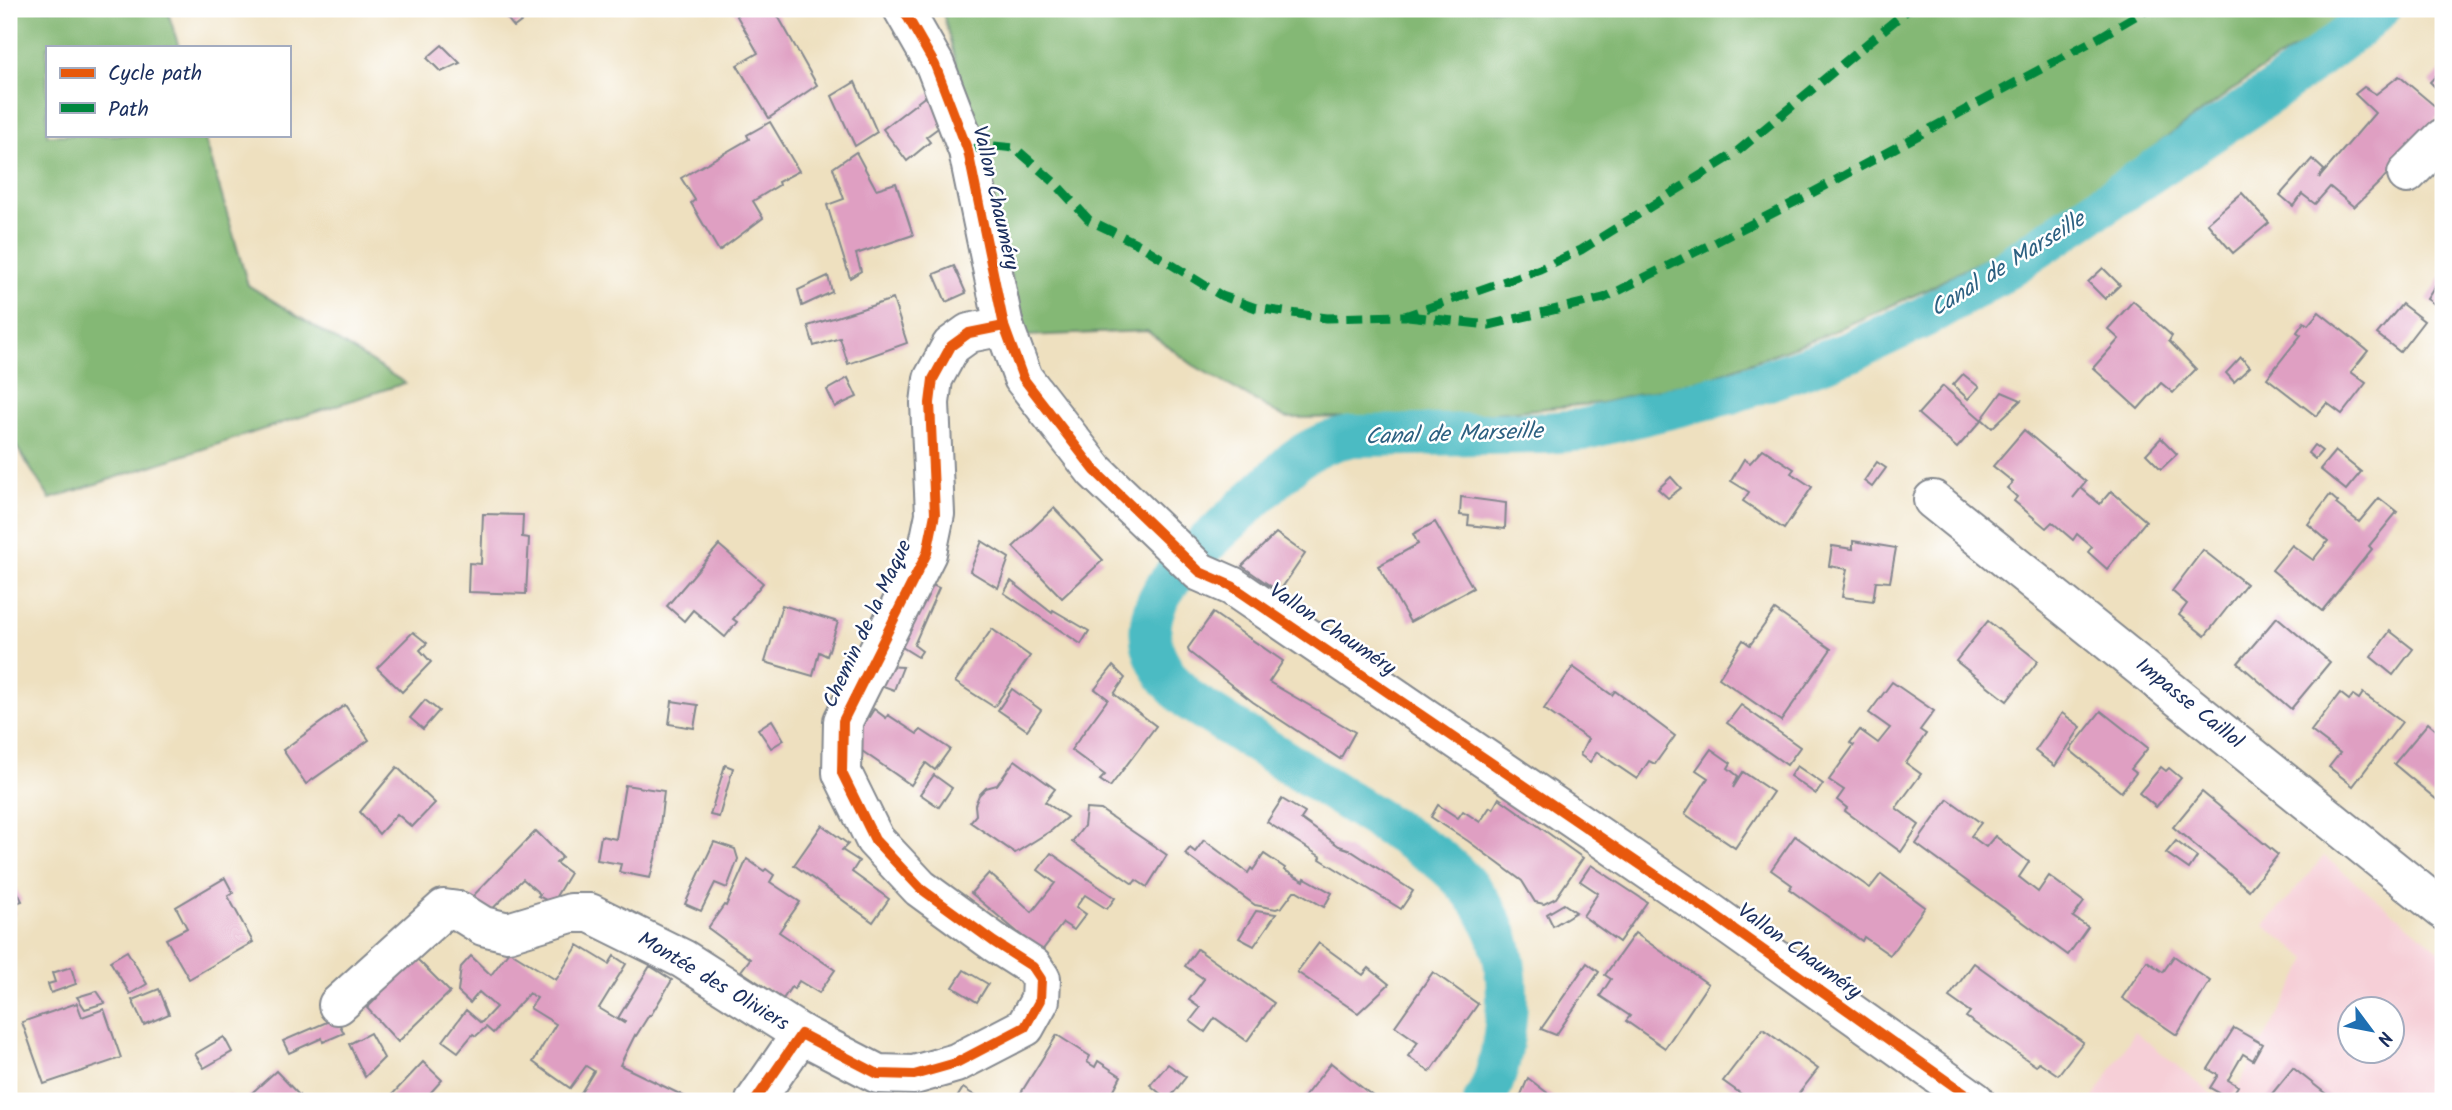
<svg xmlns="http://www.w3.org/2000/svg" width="2452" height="1110" viewBox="0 0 2452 1110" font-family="Kalam,sans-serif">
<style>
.built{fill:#f6cfd7;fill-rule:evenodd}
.forest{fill:#84b874;stroke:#507469;stroke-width:2}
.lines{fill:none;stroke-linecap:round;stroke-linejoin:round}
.canal{stroke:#4cbbc3;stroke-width:42}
.building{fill:#df9fc2}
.minor-casing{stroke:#84888e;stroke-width:42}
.minor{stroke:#fff;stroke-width:38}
.quiet{stroke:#00873e;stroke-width:9;stroke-dasharray:18 9;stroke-linecap:butt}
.cycleway-casing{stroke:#fff;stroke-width:15}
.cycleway{stroke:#e8590c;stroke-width:10}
.labels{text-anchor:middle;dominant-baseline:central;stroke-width:5;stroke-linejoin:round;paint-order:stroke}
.street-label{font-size:21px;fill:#1b2f5e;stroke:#fff}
.water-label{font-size:23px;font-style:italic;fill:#2c6081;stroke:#fff}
</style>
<rect width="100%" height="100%" fill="#fff"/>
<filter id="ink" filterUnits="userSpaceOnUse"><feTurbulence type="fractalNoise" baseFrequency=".0143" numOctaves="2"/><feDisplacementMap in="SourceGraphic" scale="14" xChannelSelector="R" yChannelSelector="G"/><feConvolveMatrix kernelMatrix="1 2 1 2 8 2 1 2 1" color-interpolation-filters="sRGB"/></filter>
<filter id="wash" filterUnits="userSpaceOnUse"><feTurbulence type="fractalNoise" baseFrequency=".00686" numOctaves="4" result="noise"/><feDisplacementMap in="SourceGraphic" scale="28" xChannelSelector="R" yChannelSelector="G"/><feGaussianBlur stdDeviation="1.57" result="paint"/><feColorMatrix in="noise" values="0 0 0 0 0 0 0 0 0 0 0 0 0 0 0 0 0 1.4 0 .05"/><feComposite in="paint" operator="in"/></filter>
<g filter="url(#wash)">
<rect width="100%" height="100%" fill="#eee0bf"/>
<g class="built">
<path d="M2324 856 2443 953V1101H2230L2308 959 2264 926ZM2350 1009H2392V1050H2350Z"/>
<path d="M2135 1031 2220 1101H2092Z"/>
</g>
<g class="forest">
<path d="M9 9H167L179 47H47V135H204L248 285 405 383 50 499 9 435Z"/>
<path d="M942 9H2360L2257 72 2098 187 2014 243 1926 290 1825 335 1712 377 1601 403 1461 416 1286 418 1193 365 1147 331 1026 336Z"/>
</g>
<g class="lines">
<path class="canal" d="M1484 1101C1496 1081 1501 1058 1504 1035 1515 958 1497 903 1434 855L1190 701C1183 694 1174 686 1168 678 1123 616 1174 573 1216 534 1242 509 1269 485 1295 460 1313 447 1330 440 1352 436L1545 433 1581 430 1731 393 1852 351 1924 317 1997 275 2272 92 2355 30 2379 9"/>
</g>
<g id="blocks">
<g class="building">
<path d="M500 9H538L514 27Z"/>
<path d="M738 9H774L817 85 769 118 737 65 758 53 734 11Z"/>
<path d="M442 45 460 63 441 72 427 58Z"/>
<path d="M2443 68V95L2430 82Z"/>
<path d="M2399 76 2442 112 2381 181 2354 207 2330 187 2315 204 2302 194 2293 206 2280 195 2312 159 2324 170 2319 178 2375 113 2355 94 2364 87 2376 94Z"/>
<path d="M855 82 877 132 855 146 832 96Z"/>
<path d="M931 92 945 123 926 137 930 142 907 161 883 129Z"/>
<path d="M770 122 799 171 778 182 779 185 753 201 763 218 719 251 691 203 695 200 681 178 749 139 747 135Z"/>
<path d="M856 152 876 189 896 183 913 235 856 254 861 271 850 278 827 205 844 199 833 168Z"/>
<path d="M2242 193 2269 223 2233 253 2207 223Z"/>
<path d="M954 266 966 293 946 302 934 274Z"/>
<path d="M2103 268 2120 285 2105 299 2088 282Z"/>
<path d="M2443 274V310L2427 299Z"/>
<path d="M828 276 832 292 802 306 798 290Z"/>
<path d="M893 299 907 343 848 364 840 338 814 346 808 326Z"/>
<path d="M2133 301 2172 336 2169 341 2196 369 2173 393 2161 383 2138 409 2093 368 2119 339 2108 329Z"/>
<path d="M2402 304 2424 321 2400 352 2377 334Z"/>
<path d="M2319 312 2368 351 2351 372 2366 383 2342 414 2327 403 2316 416 2267 378 2301 335 2297 332 2304 322 2308 325Z"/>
<path d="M2241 357 2250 367 2234 382 2226 373Z"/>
<path d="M1963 374 1979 387 1968 399 1953 385Z"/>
<path d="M848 378 857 397 835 407 827 390Z"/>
<path d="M1943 386 1982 420 1957 448 1918 414Z"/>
<path d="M2002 392 2021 400 1992 428 1982 419Z"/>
<path d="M2024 430 2086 482 2073 498 2081 488 2100 504 2111 491 2146 521 2107 569 2088 552 2092 547 2077 534 2073 540 2052 522 2046 528 2014 501 2017 497 2007 488 2013 482 1993 466Z"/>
<path d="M2161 438 2177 454 2161 469 2146 454Z"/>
<path d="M2314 445 2322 451 2315 459 2308 453Z"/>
<path d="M1763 449 1794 469 1791 473 1812 487 1784 529 1743 501 1749 492 1731 481 1744 459 1750 463Z"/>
<path d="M2335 451 2361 472 2346 490 2320 469Z"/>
<path d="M1877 462 1886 468 1872 487 1864 481Z"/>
<path d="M1671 477 1681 488 1668 498 1658 489Z"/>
<path d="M2330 495 2338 502 2336 504 2359 522 2379 498 2397 512 2369 546 2372 549 2322 611 2272 570 2292 545 2313 560 2328 541 2308 524Z"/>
<path d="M1461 497 1506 503 1505 529 1468 525 1469 516 1460 515Z"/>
<path d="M1054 508 1103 560 1062 598 1013 547Z"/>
<path d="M483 514 523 515 522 537 529 538 526 594 468 592 469 563 481 564Z"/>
<path d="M1435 522 1473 588 1410 622 1378 566 1418 544 1413 534Z"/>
<path d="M1276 533 1305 554 1279 592 1242 566Z"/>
<path d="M982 541 1009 558 998 588 970 571Z"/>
<path d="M1853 541 1896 548 1890 582 1876 581 1873 601 1842 597 1847 569 1829 566 1832 546 1853 549Z"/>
<path d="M719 545 763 583 733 619 737 622 725 637 693 610 684 621 667 606Z"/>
<path d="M2203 550 2246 584 2205 636 2179 615 2187 604 2172 591Z"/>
<path d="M921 580 939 588 914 645 922 651 918 657 894 642Z"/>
<path d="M1011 581 1052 613 1053 610 1089 631 1081 644 1004 593Z"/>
<path d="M782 605 838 622 827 656 819 652 813 676 765 662Z"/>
<path d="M1775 610 1831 649 1781 721 1719 678 1743 640 1750 645Z"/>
<path d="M1213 613 1283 661 1269 682 1355 732 1340 759 1253 702 1189 652 1188 648Z"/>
<path d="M2277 617 2330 662 2291 709 2238 663Z"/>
<path d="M1988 621 2038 661 2007 701 1956 661Z"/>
<path d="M992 629 1030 656 994 707 955 682Z"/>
<path d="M2390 631 2413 649 2393 675 2371 657Z"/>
<path d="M413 632 427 643 420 650 431 662 402 692 377 668Z"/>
<path d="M883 666 903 667 894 690 875 683Z"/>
<path d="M1113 666 1125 678 1114 694 1156 726 1110 787 1100 780 1105 775 1071 750 1108 699 1095 689Z"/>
<path d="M1573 667 1612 695 1615 691 1675 736 1655 764 1649 761 1637 779 1597 752 1590 762 1580 755 1588 739 1544 709Z"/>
<path d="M1892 682 1934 711 1920 730 1926 734 1906 763 1921 774 1896 808 1919 825 1901 852 1845 811 1847 808 1837 800 1844 790 1829 780 1854 745 1850 743 1860 730 1878 743 1890 728 1869 713Z"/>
<path d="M1012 689 1041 710 1027 730 998 710Z"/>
<path d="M2340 693 2349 700 2353 695 2359 699 2363 693 2402 722 2353 786 2329 767 2340 753 2311 731Z"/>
<path d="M425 700 439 711 423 729 410 718Z"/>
<path d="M672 701 698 705 694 728 669 724Z"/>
<path d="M345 705 369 740 306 784 283 750Z"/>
<path d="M1741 705 1800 747 1787 765 1727 723Z"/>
<path d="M874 709 886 718 888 715 917 734 921 730 950 749 935 770 926 763 911 785 862 751 860 753 863 712 869 717Z"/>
<path d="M2101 711 2148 748 2131 769 2136 773 2121 792 2070 750Z"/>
<path d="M2062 713 2081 727 2055 766 2035 751Z"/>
<path d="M772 720 784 740 771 748 758 729Z"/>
<path d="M2428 723 2443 736V805L2394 764Z"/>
<path d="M1711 749 1731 763 1728 768 1738 776 1733 788 1743 772 1773 792 1735 848 1685 814 1708 778 1696 770Z"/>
<path d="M1015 760 1055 789 1045 802 1067 817 1052 830 1015 853 970 822 976 815 975 805 979 795 986 788 997 785Z"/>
<path d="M725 765 733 768 719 817 710 815Z"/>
<path d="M1797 766 1823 784 1816 794 1790 776Z"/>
<path d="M397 767 435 803 412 827 397 814 379 834 360 812Z"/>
<path d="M2161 767 2166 771 2169 768 2181 778 2156 807 2139 793Z"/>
<path d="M934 775 952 788 939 807 920 794Z"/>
<path d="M625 785 664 791 657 851 650 878 619 872 621 864 597 860 601 836 616 839Z"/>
<path d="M2202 792 2278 855 2249 890 2173 827Z"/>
<path d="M1499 798 1583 858 1556 898 1544 904 1535 902 1522 881 1468 841 1431 817 1438 805 1458 818 1463 811 1480 822 1490 807 1493 809Z"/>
<path d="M1282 799 1305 813 1301 819 1339 846 1348 849 1413 891 1401 909 1320 859 1321 857 1267 822Z"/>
<path d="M1948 799 1981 823 1971 836 1986 847 1995 836 2029 862 2019 877 2038 892 2049 876 2084 902 2073 917 2088 927 2068 955 1916 844Z"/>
<path d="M1086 809 1101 810 1167 855 1147 887 1136 880 1133 884 1072 842 1084 826Z"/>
<path d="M822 825 848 844 842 850 859 861 852 872 889 899 873 922 794 865Z"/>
<path d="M536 831 562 857 556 863 570 873 552 903 538 896 540 894 523 879 485 916 470 899Z"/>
<path d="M1795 836 1870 888 1881 874 1925 907 1890 955 1864 937 1862 941 1789 889 1792 885 1771 870Z"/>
<path d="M1204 840 1248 873 1251 868 1253 870 1264 854 1285 868 1284 870 1304 881 1305 878 1332 893 1324 907 1297 891H1294L1282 907 1276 909 1255 905 1185 854 1190 848 1195 852Z"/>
<path d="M2176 841 2197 857 2189 869 2166 853Z"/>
<path d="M714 842 735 849 738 859 727 888 715 883 701 911 685 904Z"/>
<path d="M1051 853 1115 898 1107 909 1085 895 1076 907 1086 914 1074 930 1063 923 1041 952 971 893 989 873 1032 912 1055 883 1038 870Z"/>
<path d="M747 859 764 871 766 869 774 875 770 882 800 902 779 932 835 970 819 993 799 981 794 989 791 987 783 999 741 971 750 959 708 928 724 905 726 906Z"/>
<path d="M1591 865 1647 902 1619 942 1583 916 1598 893 1580 881Z"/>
<path d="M225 878 233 893 228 896 253 942 189 979 166 939 187 928 176 907Z"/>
<path d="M11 879 22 901 11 905 15 914 9 917V880Z"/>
<path d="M1564 904 1576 912 1553 926 1547 914Z"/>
<path d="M1256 911 1276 914 1254 946 1239 938Z"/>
<path d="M1635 933 1708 984 1665 1048 1626 1021 1630 1016 1600 996 1611 979 1605 975Z"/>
<path d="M1319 943 1363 975 1369 968 1389 984 1358 1013 1297 972Z"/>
<path d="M578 945 609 964 614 956 626 964 599 1008 624 1023 625 1021 618 1018 650 966 672 980 651 1015H649L636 1036 635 1035 620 1065 694 1101H576L594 1071 586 1066 570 1088 533 1062 556 1024 530 1008 537 998 529 993 493 1033 486 1027 476 1036 473 1034 458 1052 443 1041 466 1010 481 1023 496 1007 479 992 470 1003 458 992 461 967 471 956 491 975 509 951 556 980Z"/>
<path d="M1197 949 1274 1003 1247 1041 1215 1018 1205 1032 1190 1021 1200 1008 1189 1000 1204 979 1185 966Z"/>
<path d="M127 951 147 984 130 994 110 961Z"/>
<path d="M414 956 450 992 398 1042 367 1008 377 998 374 995Z"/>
<path d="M2174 956 2210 981 2177 1035 2122 998 2147 961 2163 972Z"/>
<path d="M1587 963 1599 972 1556 1035 1541 1029Z"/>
<path d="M1974 963 2083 1042 2058 1075 2039 1062 2036 1066 1966 1017 1970 1012 1949 997Z"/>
<path d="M71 967 76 984 51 993 48 984 55 982 52 973Z"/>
<path d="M964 970 988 984 977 1002 953 987Z"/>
<path d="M1433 972 1478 1004 1430 1072 1408 1056 1418 1042 1395 1026Z"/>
<path d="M159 989 169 1014 144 1025 132 1000Z"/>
<path d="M97 991 105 1003 85 1009 77 997Z"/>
<path d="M77 1003 82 1017 104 1009 121 1058 44 1084 22 1022Z"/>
<path d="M336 1018 344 1033 323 1042 322 1038 289 1053 283 1041Z"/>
<path d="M2234 1028 2262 1044 2253 1060 2243 1054 2228 1080 2238 1086 2230 1099 2210 1088 2218 1075 2208 1069Z"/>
<path d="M1763 1029 1818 1069 1793 1101H1751L1723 1081Z"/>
<path d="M370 1033 384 1058 365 1077 349 1044Z"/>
<path d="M1057 1035 1090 1056 1087 1062 1095 1067 1098 1061 1121 1076 1108 1101H1026L1019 1096Z"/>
<path d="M224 1037 232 1052 204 1068 195 1054Z"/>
<path d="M423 1062 442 1080 423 1101H386Z"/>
<path d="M1331 1063 1379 1101H1301Z"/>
<path d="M1168 1064 1186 1077 1168 1100 1150 1085Z"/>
<path d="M2293 1068 2335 1101H2266Z"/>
<path d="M276 1071 299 1095 292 1101H243Z"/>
<path d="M1528 1078 1537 1085 1558 1101H1525L1520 1097Z"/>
<path d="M963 1088 983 1101H955Z"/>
<path d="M229 1094 235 1101H222Z"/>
</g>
</g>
</g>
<g filter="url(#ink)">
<use href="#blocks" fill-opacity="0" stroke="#84888e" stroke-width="2"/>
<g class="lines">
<defs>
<g id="minor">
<path d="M903 9 935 65 968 151 1004 326 1023 378 1095 471 1200 572 1232 586 1704 908 1975 1101"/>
<path d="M2407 174 2443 138"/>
<path d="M1933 500 2443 910"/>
<path d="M338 1005 444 909 459 911 483 926 508 932 571 913H590L683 959 801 1034"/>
<path d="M755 1101 801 1034 878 1074 914 1075 956 1063 1025 1027 1040 1000 1041 979 1033 967 994 942 920 888 875 840 842 773 843 721 927 553 935 514 930 403 933 379 951 346 969 333 1004 326"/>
</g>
</defs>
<use href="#minor" class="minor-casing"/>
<use href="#minor" class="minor"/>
<g class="quiet">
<path d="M968 151 985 145 1015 148 1055 183 1089 220 1140 245 1222 296 1256 308 1327 318 1405 316 1540 269 1581 250 1733 155 1909 9"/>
<path d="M1408 316 1489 325 1604 298 1799 200 2098 38 2147 9"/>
</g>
<defs>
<g id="cycleway">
<path d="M903 9 935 65 968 151 1004 326 1023 378 1095 471 1200 572 1232 586 1704 908 1975 1101"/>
<path d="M755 1101 801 1034 878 1074 914 1075 956 1063 1025 1027 1040 1000 1041 979 1033 967 994 942 920 888 875 840 842 773 843 721 927 553 935 514 930 403 933 379 951 346 969 333 1004 326"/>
</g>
</defs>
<use href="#cycleway" class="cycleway-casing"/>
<use href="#cycleway" class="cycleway"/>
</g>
</g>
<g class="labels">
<g class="street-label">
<text transform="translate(995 198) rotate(77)">Vallon Chauméry</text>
<text transform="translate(868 624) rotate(-65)">Chemin de la Maque</text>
<text transform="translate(1332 630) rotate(34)">Vallon Chauméry</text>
<text transform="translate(2189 704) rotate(39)">Impasse Caillol</text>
<text transform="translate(1799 952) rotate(36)">Vallon Chauméry</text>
<text transform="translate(713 982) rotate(31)">Montée des Oliviers</text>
</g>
<g class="water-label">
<text transform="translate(2008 265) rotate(-32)">Canal de Marseille</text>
<text transform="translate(1454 435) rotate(-2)">Canal de Marseille</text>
</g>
</g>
<rect width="2452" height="1110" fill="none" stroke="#fff" stroke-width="35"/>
<rect x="46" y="46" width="245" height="91" fill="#ffffff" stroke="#a4acbf" stroke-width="2"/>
<rect x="60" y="68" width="35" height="10" fill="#e8590c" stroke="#a4acbf" stroke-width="2"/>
<text x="108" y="80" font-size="21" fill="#1b2f5e">Cycle path</text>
<rect x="60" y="103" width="35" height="10" fill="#00873e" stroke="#a4acbf" stroke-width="2"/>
<text x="108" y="116" font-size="21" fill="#1b2f5e">Path</text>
<g transform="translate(2371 1030) rotate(122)"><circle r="33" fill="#ffffff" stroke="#a4acbf" stroke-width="2"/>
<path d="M0-5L12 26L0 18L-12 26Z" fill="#1f6fb2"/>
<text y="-10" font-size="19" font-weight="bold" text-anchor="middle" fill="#1b2f5e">N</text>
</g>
</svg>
